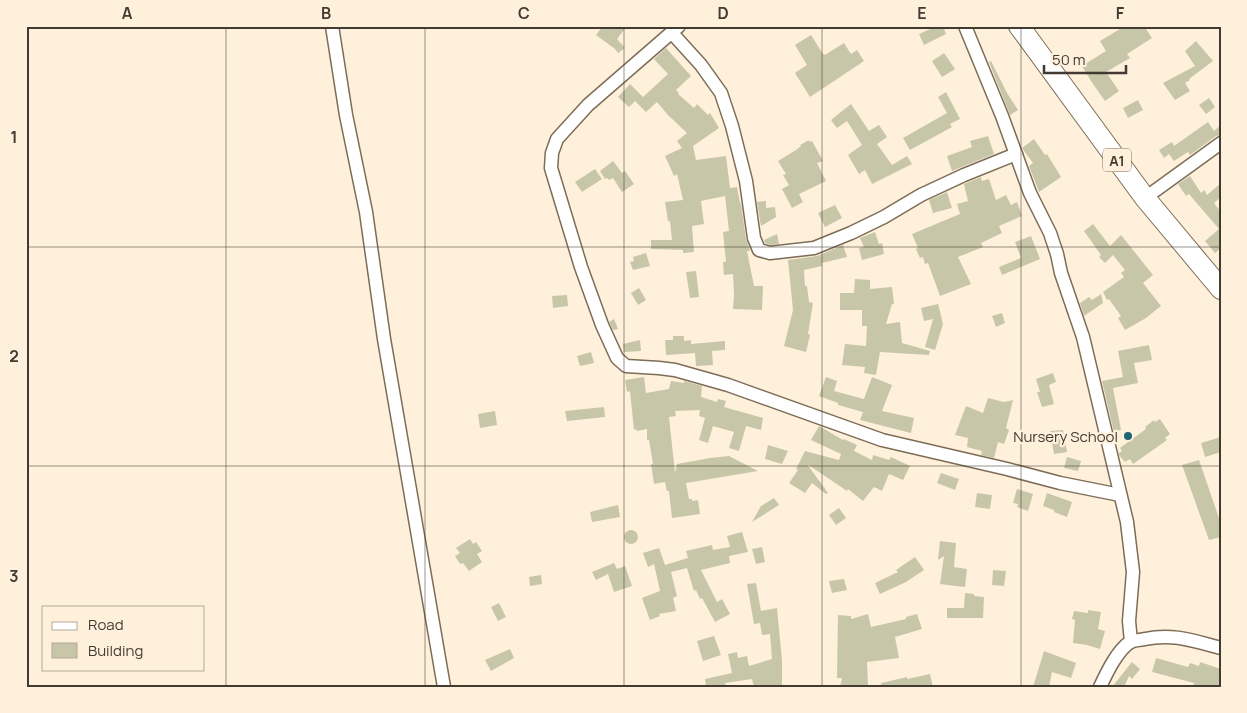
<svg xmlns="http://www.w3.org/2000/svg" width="1247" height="713" viewBox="0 0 1247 713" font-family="Manrope,sans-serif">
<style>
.building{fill:#c8c6a9}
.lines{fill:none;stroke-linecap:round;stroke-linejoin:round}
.minor-casing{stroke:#7d6d56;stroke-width:15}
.trunk-casing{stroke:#7d6d56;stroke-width:22}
.minor{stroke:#fff;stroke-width:12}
.trunk{stroke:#fff;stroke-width:20}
.grid{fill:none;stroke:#423b31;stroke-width:1;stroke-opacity:0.55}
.poi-dot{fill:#1d6673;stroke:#fff0dc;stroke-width:2}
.labels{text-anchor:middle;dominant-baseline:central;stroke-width:4.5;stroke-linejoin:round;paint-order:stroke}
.shield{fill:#fff0dc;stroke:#7b7164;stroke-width:1}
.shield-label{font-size:14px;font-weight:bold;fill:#423b31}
.poi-label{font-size:15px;fill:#423b31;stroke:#fff0dc;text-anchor:end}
.neatline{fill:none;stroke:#423b31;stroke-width:2}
.grid-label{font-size:16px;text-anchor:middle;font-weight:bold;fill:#423b31}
</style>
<rect width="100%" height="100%" fill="#fff0dc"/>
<g class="building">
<path d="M603 26H627L617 39 625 48 618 53 615 49 596 35Z"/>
<path d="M937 26H943L946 34 924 45 919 34Z"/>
<path d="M1125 26H1144L1152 38 1127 54 1130 58 1106 72 1119 91 1105 101 1091 81 1082 66 1106 51 1100 41Z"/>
<path d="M811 35 823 54H824L825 55 844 43 851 54 857 50 864 61 810 97 795 73 807 65 795 45Z"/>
<path d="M1196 41 1213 61 1189 79 1190 80 1185 83 1190 91 1175 100 1163 83 1195 66 1185 51Z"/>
<path d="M666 48 691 76 676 90 679 93 678 94 694 108 697 104 708 115 710 113 719 128 693 146 696 160 726 156 730 188 737 187 740 203 741 204 746 239 750 251H747L754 286H763L762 310 733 309 734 295 733 274 724 275 723 262H726L723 232 729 231 725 196 701 201 704 224 692 226 694 252 683 253V250L651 249V240H672L670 221H668L665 202 683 200 677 174 674 176 665 156 682 148 677 141 687 133 668 115 657 102 646 112 635 101 629 107 618 97 630 84 643 97 668 74 654 59Z"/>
<path d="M944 53 955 69 942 77 932 61Z"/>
<path d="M991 61 1007 93 1018 110 1010 115 989 62Z"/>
<path d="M946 92 960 119 950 124 952 127 910 150 903 138 947 113 938 97Z"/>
<path d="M1209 98 1215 107 1206 114 1199 105Z"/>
<path d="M1138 100 1143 110 1128 118 1123 108Z"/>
<path d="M851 104 869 131 879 125 887 137 877 144 892 165 907 156 912 164 872 184 865 170 859 174 848 155 862 145 847 121 837 128 831 120Z"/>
<path d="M1208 122 1214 131 1221 125V135L1216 136 1190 155 1188 152 1174 161 1169 154 1164 158 1159 150 1172 142 1174 146Z"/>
<path d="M988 136 994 154 952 171 947 156 972 147 970 141Z"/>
<path d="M1034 139 1045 155 1047 154 1061 177 1039 192 1029 166 1033 163 1022 148Z"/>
<path d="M809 140V142L812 141 823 161 817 163 826 181 799 194 803 202 792 208 782 189 789 185 783 175 786 174 778 161 796 150 801 146 800 145Z"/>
<path d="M613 161 622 173 625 171 634 184 622 192 613 178 609 180 607 178 605 179 600 171Z"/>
<path d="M595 169 602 179 582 192 575 182Z"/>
<path d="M1190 176 1201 193 1204 190 1207 195 1221 183V197L1214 203 1221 212V248L1215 253 1205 241 1219 229 1189 194 1186 196 1178 184Z"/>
<path d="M981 177 982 181 989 179 996 200 1006 195 1011 205 1017 202 1022 216 999 226 1002 233 981 243 983 247 958 257 971 284 940 296 928 263 925 264 923 257 920 258 916 249 918 248 912 234 960 214 957 204 968 201 964 184Z"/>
<path d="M947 192 952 208 933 213 929 200Z"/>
<path d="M766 201V208L775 207 776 217 761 226 757 202Z"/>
<path d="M835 205 842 218 825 227 818 213Z"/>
<path d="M1093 224 1110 246 1121 235 1153 275 1143 283 1161 306 1146 318 1125 330 1118 318 1121 316 1109 299 1107 300 1103 292 1124 277 1121 273 1125 270 1113 255 1105 263 1099 257 1101 255 1084 231Z"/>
<path d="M875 232 879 244 882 243 884 254 862 260 859 248 864 247 860 238Z"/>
<path d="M777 234 779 244 771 245 765 243 764 240Z"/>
<path d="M1031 236 1040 259 1002 275 999 267 1021 258 1015 242Z"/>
<path d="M843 245 847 257 822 263V266L804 270 805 286H807L809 302 813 303 808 334 810 335 806 352 784 346 793 310 788 260 817 256Z"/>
<path d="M646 253 650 266 633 270 630 262 634 261 633 257Z"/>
<path d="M696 271 699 297 690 298 686 272Z"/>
<path d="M855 279 870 280V289L892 287 894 304H892L886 324 900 322 902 343 930 351 929 355 880 352 876 375 864 373 865 367 842 365 845 344 866 346 867 326H862V310H840V293H854Z"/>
<path d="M639 288 646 300 638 305 631 293Z"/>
<path d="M1101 294 1103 303 1084 316 1080 303 1089 297 1092 300Z"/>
<path d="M567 295 568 306 553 308 552 296Z"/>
<path d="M938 303 943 324 935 350 925 347 933 319 924 321 921 308 938 304Z"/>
<path d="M1002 313 1005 323 996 327 992 316Z"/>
<path d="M614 319 618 329 613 330 609 322Z"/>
<path d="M673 336H684V341L691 340V344L725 341V350L712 351 713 365 696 366 695 353 666 355 665 340H673Z"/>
<path d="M640 340 641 351 624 352 623 344Z"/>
<path d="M1149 345 1152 360 1134 363 1138 383 1113 388 1121 430 1114 432 1102 381 1123 377 1118 351Z"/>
<path d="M591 352 594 363 580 366 577 356Z"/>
<path d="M1053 373 1056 382 1049 385 1054 404 1042 407 1037 392H1040L1036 379Z"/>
<path d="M644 377 646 393 669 389 671 381 684 383V381L702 386 701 397 717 402 718 399 726 401 724 407 763 418 761 430 746 426 739 451 729 448 734 432 713 426 708 443 699 440 705 418 699 416 700 410 675 411 676 416 669 417 675 473 677 464 710 458 729 456 758 471 686 483 689 499H692V501L698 500 700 514 672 518 669 491H667L665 482 654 484 651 464H653L649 440H647V429L637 431 636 429 634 430 630 391 627 392 625 380Z"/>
<path d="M826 377 837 381 834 391 864 399 872 377 892 385 882 411 914 418 911 433 860 420 863 412 838 405V403L819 396Z"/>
<path d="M988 398 1004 402 1013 400 1006 428 1009 430 1004 444 998 442 994 458 981 455 982 451 967 447 968 438 955 435 966 406 983 413Z"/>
<path d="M604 407 605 417 567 421 565 411Z"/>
<path d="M495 411 497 425 480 428 478 414Z"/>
<path d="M1160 419 1170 434 1165 438 1167 440 1133 464 1130 459 1125 462 1119 455V453L1122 451 1120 448 1146 429 1145 427 1154 420 1155 422Z"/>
<path d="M819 426 843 440 844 439 857 445 854 451 872 460 873 455 889 460 891 457 910 466 903 480 889 474 882 491 874 487 863 501 848 489 847 491 807 464 828 493 826 494 812 483 805 493 789 483 798 470 796 469 805 451 839 460 841 454 811 440Z"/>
<path d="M1063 430 1067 452 1054 454 1050 431Z"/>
<path d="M1221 437V452L1205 457 1201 443Z"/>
<path d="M768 445 788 451 782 464 765 459Z"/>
<path d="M1067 457 1081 461 1078 471 1064 468Z"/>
<path d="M1199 460 1221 524V537L1209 540 1182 465Z"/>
<path d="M941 473 959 479 955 490 937 483Z"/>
<path d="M1017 489 1033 494 1028 511 1017 507 1018 504 1013 503Z"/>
<path d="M977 493 992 495 990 509 975 507Z"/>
<path d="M1047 493 1072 502 1067 517 1054 512V510L1043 506Z"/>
<path d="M774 498 779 505 752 522 761 506Z"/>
<path d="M618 505 620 517 592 522 590 512Z"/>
<path d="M839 508 846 518 836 525 829 515Z"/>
<circle cx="631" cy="537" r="7"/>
<path d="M742 532 748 552 729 556 730 563 701 570 717 602 722 599 730 614 715 622 702 598 700 599 696 590 694 591 687 568 671 572 677 596 673 598 676 611 659 614 660 616 650 620 642 598 660 591 654 564 648 567 643 553 659 548 665 565 688 558 686 551 712 545 713 550 730 547 727 536Z"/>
<path d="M470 539 473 544 476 542 482 551 477 554 482 562 469 571 463 563 460 564 455 556 460 553 456 548Z"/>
<path d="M940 541 956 543 954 567 967 569 965 587 940 584 944 556 938 560Z"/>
<path d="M762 547 765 562 756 564 752 549Z"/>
<path d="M915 557 924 570 906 582 880 594 875 583 898 572 896 570Z"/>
<path d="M614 563 617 569 625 566 632 586 614 592 608 574 596 580 592 572Z"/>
<path d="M993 570 1006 571 1004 586 992 585Z"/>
<path d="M541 575 542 584 530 586 529 577Z"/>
<path d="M844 579 847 590 832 593 829 581Z"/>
<path d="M756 583 761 611 777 608 782 660V687H754L752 679 725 683 726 686 721 687H712V685L706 686 705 679 732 673 728 654 737 652 738 658 747 656 749 666 772 659 770 634 762 635 760 623 754 624 747 584Z"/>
<path d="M965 593 974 594V596L984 597 983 618H947V608H964Z"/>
<path d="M499 603 506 617 498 621 491 607Z"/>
<path d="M1088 610 1101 612 1098 629 1105 631 1100 649 1087 645 1073 643 1075 620 1072 619 1074 611 1088 613Z"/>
<path d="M868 614 871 627 906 619V617L917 614 922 629 895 637 899 658 867 662 868 687H840L842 678H837L838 615 851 616V619Z"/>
<path d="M714 636 721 655 703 661 697 641Z"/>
<path d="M510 649 514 658 491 671 485 660Z"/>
<path d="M1044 651 1076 663 1071 678 1052 672 1049 687H1033Z"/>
<path d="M1156 658 1188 667 1190 663 1199 666 1200 662 1221 669V687H1193L1194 683 1152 672Z"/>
<path d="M1132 662 1140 669 1132 679 1129 676 1124 687H1112Z"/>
<path d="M930 674 933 687H882L881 683 907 677V679Z"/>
</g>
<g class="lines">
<defs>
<g id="minor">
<path d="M332 26 346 115 366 212 384 339 444 687"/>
<path d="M679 26 588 105 557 139 552 153 551 168 581 267 602 325 617 358 626 366 659 368 675 370 728 385 882 440 1007 469 1060 483 1120 495"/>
<path d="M965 26 1002 116 1030 193 1050 233 1057 254 1061 273 1083 337 1127 522 1133 572 1129 621 1131 642"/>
<path d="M672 33 701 65 721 93 732 126 746 181 754 238 759 250 770 253 814 248 851 233 884 217 921 195 964 175 1016 154"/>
<path d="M1145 198 1221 143"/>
<path d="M1100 687C1107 672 1117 651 1130 642 1134 640 1141 640 1145 639 1173 633 1194 641 1221 648"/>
</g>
<path id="trunk" d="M1019 26 1145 198 1221 289"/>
</defs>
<use href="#minor" class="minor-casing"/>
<use href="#trunk" class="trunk-casing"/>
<use href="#minor" class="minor"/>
<use href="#trunk" class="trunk"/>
</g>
<path class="grid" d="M226 26V687M425 26V687M624 26V687M822 26V687M1021 26V687M26 247H1221M26 466H1221"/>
<circle class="poi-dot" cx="1128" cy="436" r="5"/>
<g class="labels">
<rect class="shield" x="1103" y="148.5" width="28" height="23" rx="4"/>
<g class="shield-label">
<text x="1117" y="160">A1</text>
</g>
<g class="poi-label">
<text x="1118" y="436">Nursery School</text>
</g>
</g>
<rect width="1247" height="713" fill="none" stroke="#fff0dc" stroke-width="55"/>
<rect x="42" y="606" width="162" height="65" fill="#fff0dc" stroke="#b3a898"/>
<rect x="52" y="622" width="25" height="8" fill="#ffffff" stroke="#b3a898"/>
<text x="88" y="630" font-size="15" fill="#423b31">Road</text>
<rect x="52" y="643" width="25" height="15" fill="#c8c6a9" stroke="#b3a898"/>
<text x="88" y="656" font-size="15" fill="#423b31">Building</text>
<path d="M1044 65v8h82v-8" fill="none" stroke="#423b31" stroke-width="2.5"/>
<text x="1052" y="65" font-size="15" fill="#423b31" stroke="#fff0dc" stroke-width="4" paint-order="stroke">50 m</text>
<rect x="28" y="28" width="1192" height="658" class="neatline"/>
<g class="grid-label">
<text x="127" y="19">A</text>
<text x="326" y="19">B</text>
<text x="524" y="19">C</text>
<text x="723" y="19">D</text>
<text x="922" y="19">E</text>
<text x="1120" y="19">F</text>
<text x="14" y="143">1</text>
<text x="14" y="362">2</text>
<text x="14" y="582">3</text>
</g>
</svg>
